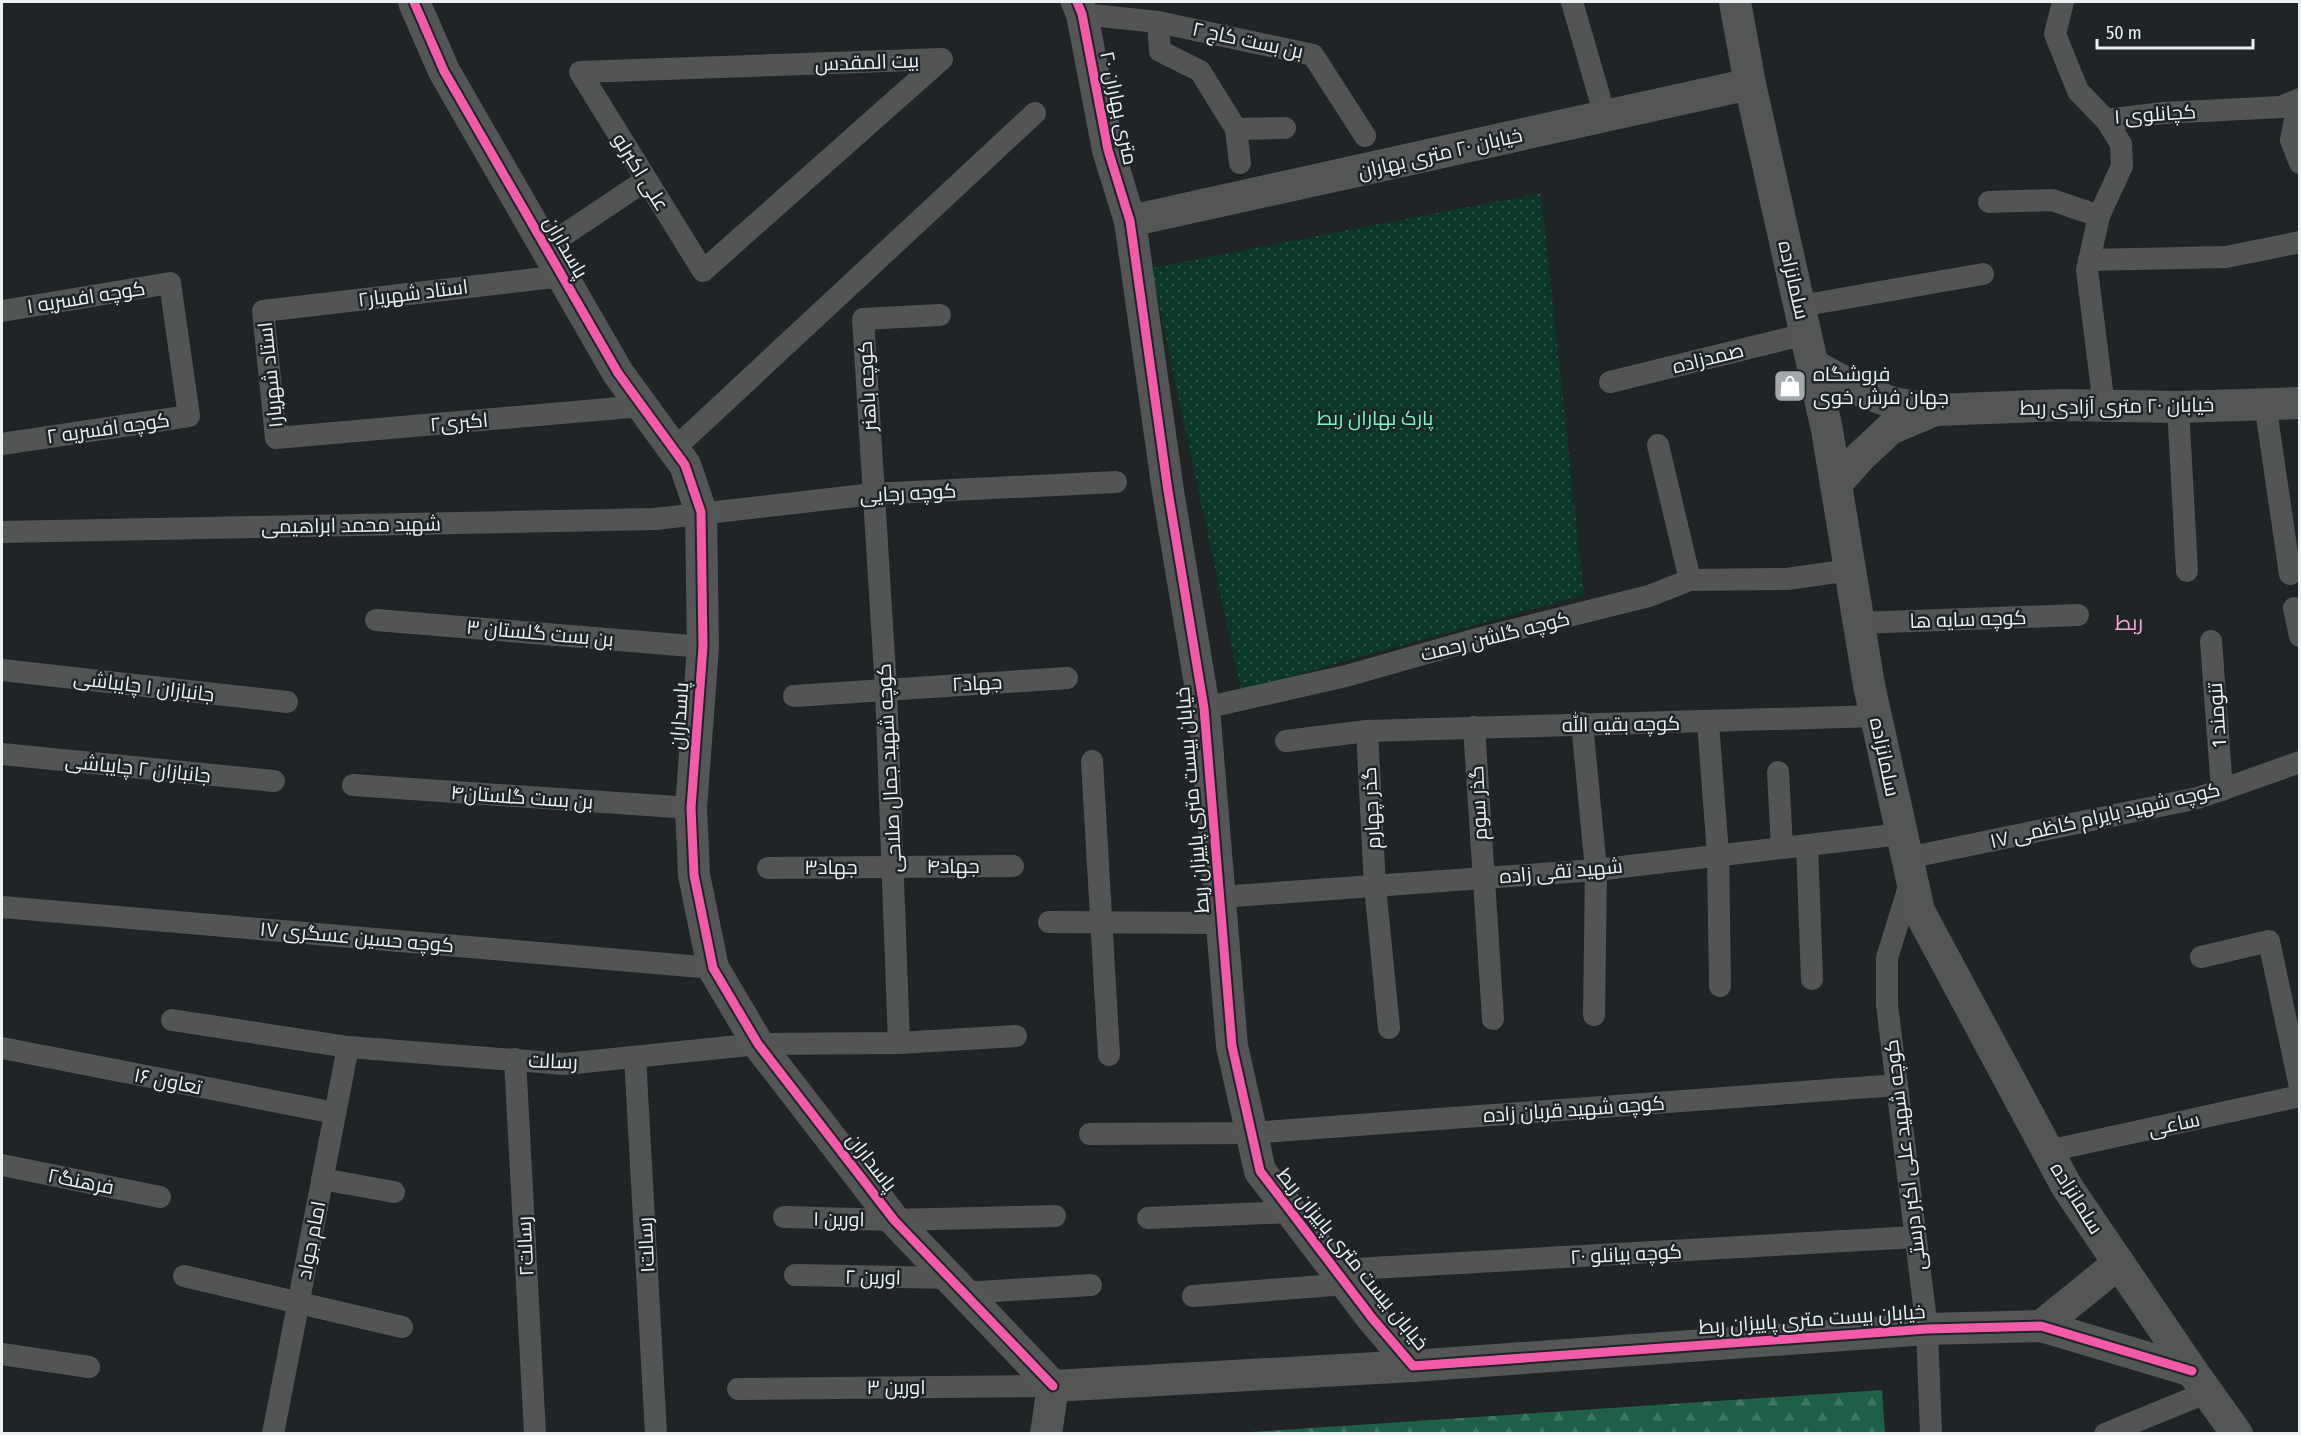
<svg xmlns="http://www.w3.org/2000/svg" width="2301" height="1435" viewBox="0 0 2301 1435" font-family="'Fira Sans Condensed',Cairo,sans-serif">
<style>
.grass{fill:url(#grass-dots)}
.forest{fill:url(#forest-firs)}
.lines{fill:none;stroke-linecap:round;stroke-linejoin:round}
.street{stroke:#535555;stroke-width:22}
.secondary{stroke:#545656;stroke-width:32}
.cycleway-casing{stroke:#1e2528;stroke-width:13}
.cycleway{stroke:#f35aa7;stroke-width:9}
.labels{text-anchor:middle;dominant-baseline:central;stroke-width:5;stroke-linejoin:round;paint-order:stroke}
.street-label{font-size:20px;fill:#ebf0f2;stroke:#1e2528}
.poi-label{font-size:20px;fill:#ebf0f2;stroke:#1e2528;text-anchor:start}
.park-label{font-size:20px;fill:#7bf8c3;stroke:#1e2528}
.neighbourhood-label{font-size:21px;fill:#f6abd2;stroke:#1e2528}
</style>
<defs>
<pattern id="grass-dots" width="8" height="8" patternUnits="userSpaceOnUse" patternTransform="scale(1.5)"><rect width="8" height="8" fill="#0a3727"/><path d="M2 2h.1M6 6h.1" fill="none" stroke="#2e5447" stroke-width="1.8" stroke-linecap="round"/></pattern>
<pattern id="forest-firs" width="22" height="20" patternUnits="userSpaceOnUse" patternTransform="scale(1.5)"><rect width="22" height="20" fill="#1f5f47"/><path d="M5 1l3.5 6h-7zM16 11l3.5 6h-7z" fill="#407662"/></pattern>
</defs>
<rect width="100%" height="100%" fill="#202426"/>
<path class="grass" d="M1541 193 1584 595 1241 690 1151 268Z"/>
<path class="forest" d="M1882 1390 1885 1433H1236Z"/>
<g class="lines">
<g class="street">
<path d="M1572 2 1605 116"/>
<path d="M2063 2 2055 34 2078 91 2106 120 2163 113 2281 107 2300 99"/>
<path d="M1082 14 1158 22 1160 51 1200 71 1236 129 1240 163"/>
<path d="M1158 22 1313 55 1365 136"/>
<path d="M942 59 703 271 580 72Z"/>
<path d="M2299 100 2291 140 2300 163"/>
<path d="M1236 129 1285 128"/>
<path d="M1989 202 2052 200 2099 216"/>
<path d="M546 247 646 180"/>
<path d="M2089 260 2226 257 2300 242"/>
<path d="M562 276 263 311 276 438 642 406"/>
<path d="M1800 306 1983 274"/>
<path d="M2 311 170 283 189 416 2 444"/>
<path d="M1610 382 1806 334"/>
<path d="M2265 403 2290 574"/>
<path d="M2104 406 2087 270 2099 216 2122 166 2121 144 2106 120"/>
<path d="M2178 407 2187 571"/>
<path d="M1658 445 1690 580"/>
<path d="M674 449 1035 113"/>
<path d="M2 532 655 519 873 494 1116 482"/>
<path d="M2294 608 2300 636"/>
<path d="M376 620 703 647"/>
<path d="M1859 623 2078 615"/>
<path d="M2211 641 2222 790"/>
<path d="M2 670 287 702"/>
<path d="M794 696 1067 678"/>
<path d="M1204 708 1346 676 1473 640 1649 596 1690 580 1787 579 1850 570"/>
<path d="M1582 723 1596 870 1594 1015"/>
<path d="M1708 723 1718 854 1720 986"/>
<path d="M1474 727 1493 1019"/>
<path d="M1367 731 1375 886 1389 1028"/>
<path d="M1286 741 1367 731 1876 716"/>
<path d="M2 754 274 781"/>
<path d="M1092 761 1109 1055"/>
<path d="M1778 772 1782 848"/>
<path d="M353 785 691 808"/>
<path d="M1807 845 1812 979"/>
<path d="M1907 858 2198 798 2300 762"/>
<path d="M768 868 1013 866"/>
<path d="M1911 880 1887 958V1005L1927 1329 1931 1434"/>
<path d="M1219 897 1596 870 1901 834"/>
<path d="M2 907 713 968"/>
<path d="M1049 922 1221 923"/>
<path d="M2201 957 2269 941 2300 1087"/>
<path d="M172 1020 348 1047 565 1064 758 1044 899 1043 1016 1036"/>
<path d="M899 1043 886 689 863 319 940 315"/>
<path d="M2 1048 335 1113"/>
<path d="M635 1057 656 1434"/>
<path d="M515 1059 535 1434"/>
<path d="M1090 1134 1251 1133 1897 1085"/>
<path d="M2048 1151 2300 1096"/>
<path d="M2 1165 160 1197"/>
<path d="M322 1179 394 1192"/>
<path d="M784 1217 894 1220 1055 1216"/>
<path d="M1148 1218 1292 1212"/>
<path d="M1337 1270 1915 1237"/>
<path d="M795 1275 950 1278"/>
<path d="M184 1276 402 1327"/>
<path d="M964 1293 1091 1285"/>
<path d="M1193 1296 1347 1284"/>
<path d="M2 1354 89 1367"/>
<path d="M738 1389 1053 1386"/>
<path d="M273 1434 348 1047"/>
<path d="M2105 1434 2208 1392"/>
</g>
<g class="secondary">
<path d="M414 2 444 71 618 373 685 465 701 512 703 647 691 808 694 875 713 968 758 1044 894 1220 1053 1386"/>
<path d="M1077 2 1082 14 1108 150 1130 221 1168 491 1204 708 1232 1046 1260 1171 1372 1318 1413 1366 1927 1329 2041 1326 2192 1371"/>
<path d="M1735 2 1750 84 1827 430 1869 685 1919 911 2067 1187 2192 1371 2237 1434"/>
<path d="M1130 221 1750 84"/>
<path d="M1813 365 1859 390 1893 403 1935 410 2063 405 2178 407 2300 403"/>
<path d="M1836 484 1860 457 1890 429 1935 410"/>
<path d="M2041 1326 2119 1263"/>
<path d="M1053 1386 1413 1366"/>
<path d="M1046 1434 1053 1386"/>
</g>
<defs>
<g id="cycleway">
<path d="M414 2 444 71 618 373 685 465 701 512 703 647 691 808 694 875 713 968 758 1044 894 1220 1053 1386"/>
<path d="M1077 2 1082 14 1108 150 1130 221 1168 491 1204 708 1232 1046 1260 1171 1372 1318 1413 1366 1927 1329 2041 1326 2192 1371"/>
</g>
</defs>
<use href="#cycleway" class="cycleway-casing"/>
<use href="#cycleway" class="cycleway"/>
</g>
<defs>
<symbol id="shop-square" viewBox="-11 -11 22 22"><rect x="-9" y="-9" width="18" height="18" rx="4" fill="#a4a9ab" stroke="#1e2528"/><path d="M-5-2.5h2.3a2.7 3.5 0 0 1 5.4 0H5L5.5 6h-11ZM-1.5-2.5h3a1.5 2.3 0 0 0-3 0Z" fill="#fff"/></symbol>
</defs>
<g fill-rule="evenodd">
<use href="#shop-square" x="1771" y="367" width="38" height="38"/>
</g>
<g class="labels">
<g class="street-label">
<text transform="translate(1248 40) rotate(12)">بن بست کاج ۲</text>
<text transform="translate(867 62) rotate(-2)">بیت المقدس</text>
<text transform="translate(1119 108) rotate(78)">۲۰ متری بهاران</text>
<text transform="translate(2155 114) rotate(-4)">کچانلوی ۱</text>
<text transform="translate(1440 153) rotate(-13)">خیابان ۲۰ متری بهاران</text>
<text transform="translate(641 172) rotate(58)">علی اکبرلو</text>
<text transform="translate(566 247) rotate(60)">پاسداران</text>
<text transform="translate(1794 280) rotate(77)">سلمانزاده</text>
<text transform="translate(413 293) rotate(-7)">استاد شهریار۲</text>
<text transform="translate(86 297) rotate(-9)">کوچه افسریه ۱</text>
<text transform="translate(1708 358) rotate(-14)">صمدزاده</text>
<text transform="translate(270 375) rotate(-96)">استاد شهریار۱</text>
<text transform="translate(867 386) rotate(-93)">کوچه باهنر</text>
<text transform="translate(2117 406) rotate(-1)">خیابان ۲۰ متری آزادی ربط</text>
<text transform="translate(459 422) rotate(-5)">اکبری۲</text>
<text transform="translate(108 428) rotate(-8)">کوچه افسریه ۲</text>
<text transform="translate(908 493) rotate(-3)">کوچه رجایی</text>
<text transform="translate(351 525) rotate(-1)">شهید محمد ابراهیمی</text>
<text transform="translate(1968 619) rotate(-2)">کوچه سایه ها</text>
<text transform="translate(540 633) rotate(5)">بن بست گلستان ۳</text>
<text transform="translate(1495 636) rotate(-14)">کوچه گلشن رحمت</text>
<text transform="translate(977 683) rotate(-3)">جهاد۲</text>
<text transform="translate(144 686) rotate(7)">جانبازان ۱ چایباشی</text>
<text transform="translate(2217 715) rotate(-94)">تنومند 1</text>
<text transform="translate(679 716) rotate(-86)">پاسداران</text>
<text transform="translate(1621 724) rotate(-1)">کوچه بقیه الله</text>
<text transform="translate(1885 757) rotate(78)">سلمانزاده</text>
<text transform="translate(138 768) rotate(6)">جانبازان ۲ چایباشی</text>
<text transform="translate(889 768) rotate(-93)">کوچه شهید جمال صلاحی</text>
<text transform="translate(522 797) rotate(4)">بن بست گلستان۴</text>
<text transform="translate(1192 800) rotate(-95)">خیابان بیست متری پاییزان ربط</text>
<text transform="translate(1478 803) rotate(-93)">گذر سوم</text>
<text transform="translate(1371 808) rotate(-93)">گذر چهارم</text>
<text transform="translate(2105 815) rotate(-13)">کوچه شهید بایرام کاظمی ۱۷</text>
<text x="953" y="866">جهاد۴</text>
<text x="831" y="867">جهاد۳</text>
<text transform="translate(1561 871) rotate(-5)">شهید تقی زاده</text>
<text transform="translate(357 937) rotate(5)">کوچه حسین عسگری ۱۷</text>
<text transform="translate(553 1061) rotate(2)">رسالت</text>
<text transform="translate(168 1081) rotate(11)">تعاون ۱۶</text>
<text transform="translate(1574 1109) rotate(-4)">کوچه شهید قربان زاده</text>
<text transform="translate(2174 1124) rotate(-12)">ساعی</text>
<text transform="translate(1905 1155) rotate(-97)">کوچه شهید علی اکبر درستی</text>
<text transform="translate(872 1162) rotate(52)">پاسداران</text>
<text transform="translate(81 1181) rotate(11)">فرهنگ۲</text>
<text transform="translate(2077 1198) rotate(58)">سلمانزاده</text>
<text transform="translate(839 1219) rotate(1)">اورین ۱</text>
<text transform="translate(311 1240) rotate(-79)">امام جواد</text>
<text transform="translate(646 1245) rotate(-93)">رسالت۱</text>
<text transform="translate(525 1246) rotate(-93)">رسالت۲</text>
<text transform="translate(1626 1254) rotate(-3)">کوچه بیانلو ۲۰</text>
<text transform="translate(1353 1259) rotate(51)">خیابان بیست متری پاییزان ربط</text>
<text transform="translate(873 1277) rotate(1)">اورین ۲</text>
<text transform="translate(1812 1319) rotate(-4)">خیابان بیست متری پاییزان ربط</text>
<text x="896" y="1387">اورین ۳</text>
</g>
<g class="poi-label">
<text x="1813" y="374">فروشگاه<tspan x="1813" dy="23">جهان فرش خوی</tspan></text>
</g>
<g class="park-label">
<text x="1375" y="418">پارک بهاران ربط</text>
</g>
<g class="neighbourhood-label">
<text x="2129" y="623">ربط</text>
</g>
</g>
<rect width="2301" height="1435" fill="none" stroke="#ebf0f2" stroke-width="6"/>
<path d="M2097 39v9h156v-9" fill="none" stroke="#ebf0f2" stroke-width="3"/>
<text x="2106" y="39" font-size="18" fill="#ebf0f2" stroke="#1e2528" stroke-width="4.5" paint-order="stroke">50 m</text>
</svg>
